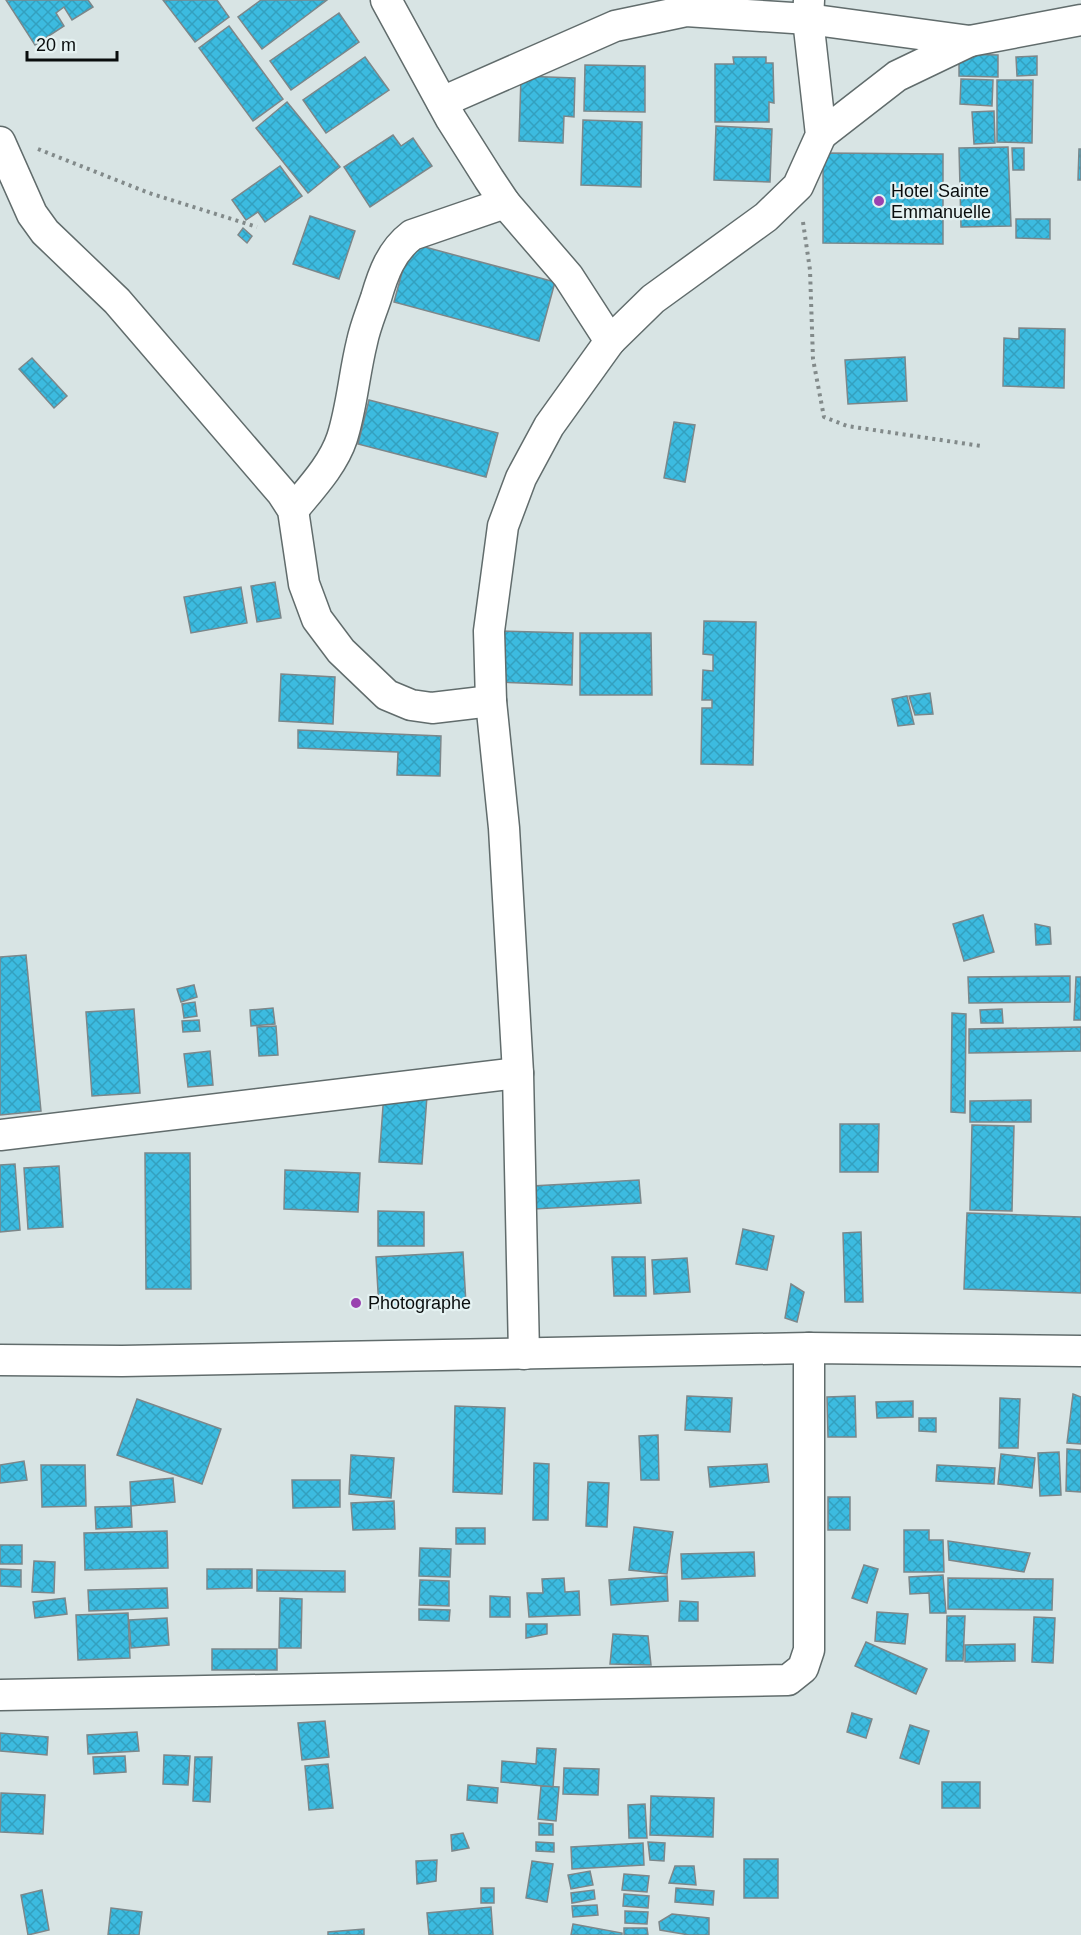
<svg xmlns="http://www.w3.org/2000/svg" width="1081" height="1935" viewBox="0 0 1081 1935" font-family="Helvetica,sans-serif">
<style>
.building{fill:url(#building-cross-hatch);stroke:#7c878a;stroke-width:1.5}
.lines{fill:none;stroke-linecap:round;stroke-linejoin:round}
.street-casing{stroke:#616c6c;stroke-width:33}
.path{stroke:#828a8a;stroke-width:4;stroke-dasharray:3 4.5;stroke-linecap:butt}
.street{stroke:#fff;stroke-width:30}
.poi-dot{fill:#9a43b0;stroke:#e5f2f2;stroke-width:2}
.labels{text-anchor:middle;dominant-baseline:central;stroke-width:4.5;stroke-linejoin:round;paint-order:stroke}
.poi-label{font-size:18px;fill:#090d0d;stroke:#e5f2f2;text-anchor:start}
</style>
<defs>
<pattern id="building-cross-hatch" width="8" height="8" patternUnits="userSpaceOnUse" patternTransform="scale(1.5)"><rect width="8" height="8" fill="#3cbbe0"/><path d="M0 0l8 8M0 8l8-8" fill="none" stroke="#33a0bf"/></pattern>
</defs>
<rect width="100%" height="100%" fill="#d8e4e4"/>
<g class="building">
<path d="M6 0H88L93 7 72 20 64 7 56 13 64 26 35 45Z"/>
<path d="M163 0H217L229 17 195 42Z"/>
<path d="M261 0H327L262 49 238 17Z"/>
<path d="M339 13 359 42 291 90 270 61Z"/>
<path d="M229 26 283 99 253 121 199 48Z"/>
<path d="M959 54 998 55V77L959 76Z"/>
<path d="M1037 56V75L1017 76 1016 57Z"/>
<path d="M365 57 389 90 326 133 303 100Z"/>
<path d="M733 57H766V63H773L774 103 769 102V122H715V64H734Z"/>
<path d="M585 65 645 66V112L584 111Z"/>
<path d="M521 76 575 78 574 117 564 116 563 143 519 141Z"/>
<path d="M961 79 993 80 992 106 960 104Z"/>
<path d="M997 80H1033L1032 143 997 142Z"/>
<path d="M287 102 340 167 308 193 256 128Z"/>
<path d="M994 111 995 143 974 144 972 112Z"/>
<path d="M583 120 642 122 641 187 581 185Z"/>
<path d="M716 126 772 129 770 182 714 180Z"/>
<path d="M393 135 401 146 413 138 432 166 370 207 344 167Z"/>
<path d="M1008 147 1011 226 961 227 959 148Z"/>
<path d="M1012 148H1024V170H1013Z"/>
<path d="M1079 149H1081V180H1078Z"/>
<path d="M823 153 943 154V244L823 243Z"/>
<path d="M280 166 302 196 265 222 258 212 246 220 232 200Z"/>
<path d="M310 216 355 231 339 279 293 264Z"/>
<path d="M1016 219H1050V239L1016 238Z"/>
<path d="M243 228 252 236 247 243 238 235Z"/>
<path d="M410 243 555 282 539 341 394 302Z"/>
<path d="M1019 328 1065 329 1064 388 1003 386 1004 338 1019 339Z"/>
<path d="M905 357 907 401 848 404 845 360Z"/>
<path d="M32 358 67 396 54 408 19 369Z"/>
<path d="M369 400 498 433 486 477 358 444Z"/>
<path d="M674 422 695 425 685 482 664 478Z"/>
<path d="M275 582 281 618 257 622 251 586Z"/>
<path d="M241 587 247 623 191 633 184 597Z"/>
<path d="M704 621 756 622 753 765 701 764 702 708H712V700H702L703 670 713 671V655L703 654Z"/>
<path d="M497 631 573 633 572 685 495 682Z"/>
<path d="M580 633H651L652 695H580Z"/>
<path d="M281 674 335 677 333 724 279 721Z"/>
<path d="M930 693 933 714 915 715 909 696Z"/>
<path d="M907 696 914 724 898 726 892 699Z"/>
<path d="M298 730 441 736 440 776 397 775 398 752 298 748Z"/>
<path d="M983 915 994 952 964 961 953 924Z"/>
<path d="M1035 924 1050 927 1051 944 1036 945Z"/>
<path d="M26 955 41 1111 0 1115V957Z"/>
<path d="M1070 976V1002L969 1003 968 977Z"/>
<path d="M1076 977H1081V1020H1074Z"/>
<path d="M194 985 197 997 181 1002 177 989Z"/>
<path d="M195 1002 197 1016 184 1018 182 1004Z"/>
<path d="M273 1008 275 1024 251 1026 250 1010Z"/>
<path d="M134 1009 140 1093 92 1096 86 1012Z"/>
<path d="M1002 1009 1003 1023H981L980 1010Z"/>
<path d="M952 1013 966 1014 965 1113 951 1112Z"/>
<path d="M199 1020 200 1031 183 1032 182 1021Z"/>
<path d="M276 1026 278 1055 259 1056 257 1027Z"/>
<path d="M1081 1027V1051L969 1053V1029Z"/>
<path d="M210 1051 213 1085 188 1087 184 1054Z"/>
<path d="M384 1092 427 1096 422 1164 379 1162Z"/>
<path d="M1031 1100V1122H970V1101Z"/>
<path d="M840 1124H879L878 1172H840Z"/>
<path d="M972 1125 1014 1126 1012 1211 970 1210Z"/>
<path d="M145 1153H190L191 1289H146Z"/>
<path d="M15 1164 20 1230 0 1232V1165Z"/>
<path d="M59 1166 63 1227 28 1229 24 1168Z"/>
<path d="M285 1170 360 1173 358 1212 284 1209Z"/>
<path d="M639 1180 641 1203 534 1209 532 1186Z"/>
<path d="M378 1211 424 1212V1246H378Z"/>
<path d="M967 1213 1081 1217V1293L964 1289Z"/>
<path d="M743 1229 774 1236 767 1270 736 1264Z"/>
<path d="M861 1232 863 1302H845L843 1233Z"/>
<path d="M463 1252 466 1304 379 1309 376 1257Z"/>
<path d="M612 1257H645L646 1296H614Z"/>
<path d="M687 1258 690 1292 654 1294 652 1260Z"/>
<path d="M791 1284 804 1292 797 1322 785 1318Z"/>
<path d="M1073 1394 1081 1397V1444L1067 1443Z"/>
<path d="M687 1396 732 1398 730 1432 685 1430Z"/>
<path d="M855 1396 856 1437H828L827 1397Z"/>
<path d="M1000 1398 1020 1399 1018 1448H999Z"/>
<path d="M137 1399 221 1429 202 1484 117 1455Z"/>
<path d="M913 1401V1417L877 1418 876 1402Z"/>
<path d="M455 1406 505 1408 502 1494 453 1492Z"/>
<path d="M919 1418H936V1432L919 1431Z"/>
<path d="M658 1435 659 1480H641L639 1436Z"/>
<path d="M1067 1449 1081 1450V1492L1066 1491Z"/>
<path d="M1059 1452 1061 1495 1040 1496 1038 1453Z"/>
<path d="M1001 1454 1035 1458 1032 1488 998 1484Z"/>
<path d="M351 1455 394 1458 391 1498 349 1494Z"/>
<path d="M24 1461 27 1480 0 1483V1465Z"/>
<path d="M534 1463 549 1464 548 1520H533Z"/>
<path d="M767 1464 769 1482 710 1487 708 1467Z"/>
<path d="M41 1465H85L86 1506 42 1507Z"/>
<path d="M937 1465 995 1468 994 1484 936 1481Z"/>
<path d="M173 1478 175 1502 131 1506 130 1482Z"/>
<path d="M292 1480H340V1507L293 1508Z"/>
<path d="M588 1482 609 1483 607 1527 586 1526Z"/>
<rect x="828" y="1497" width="22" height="33"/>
<path d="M394 1501 395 1529 353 1530 351 1503Z"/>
<path d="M131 1506 132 1527 96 1529 95 1507Z"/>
<path d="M634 1527 673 1532 667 1574 629 1570Z"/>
<rect x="456" y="1528" width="29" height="16"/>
<path d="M904 1530H929V1540H943L944 1572H904Z"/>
<path d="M167 1531 168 1568 85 1570 84 1533Z"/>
<path d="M948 1541 1030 1553 1024 1572 949 1560Z"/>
<rect x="0" y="1545" width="22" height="19"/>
<path d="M420 1548 451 1549 450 1577 419 1576Z"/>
<path d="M754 1552 755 1576 682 1579 681 1554Z"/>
<path d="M34 1561 55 1562 54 1593 32 1592Z"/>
<path d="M864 1565 878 1569 867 1603 852 1598Z"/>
<path d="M0 1569 21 1570V1587L0 1586Z"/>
<path d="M207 1569H252V1588L207 1589Z"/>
<path d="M257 1570 345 1571V1592L257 1591Z"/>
<path d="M943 1575 946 1613H930L929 1593 910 1594 909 1577Z"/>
<path d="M667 1576 668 1601 611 1605 609 1580Z"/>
<path d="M564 1578 565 1592 579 1591 580 1615 529 1617 527 1593H543L542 1579Z"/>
<path d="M948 1578 1053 1579 1052 1610 948 1609Z"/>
<path d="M420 1580 449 1581V1606L419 1605Z"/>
<path d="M167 1588 168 1608 89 1611 88 1590Z"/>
<path d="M490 1596 510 1597V1617H490Z"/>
<path d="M65 1598 67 1614 35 1618 33 1602Z"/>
<path d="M280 1598 302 1599 301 1648H279Z"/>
<path d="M680 1601 698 1602V1621H679Z"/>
<path d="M419 1609 450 1610 449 1621 419 1620Z"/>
<path d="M877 1612 908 1614 905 1644 875 1641Z"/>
<path d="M128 1613 130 1658 78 1660 76 1615Z"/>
<path d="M947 1616H965L963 1661H946Z"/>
<path d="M1034 1617 1055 1618 1053 1663 1032 1662Z"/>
<path d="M167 1618 169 1645 131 1648 129 1620Z"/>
<path d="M526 1624H547V1634L526 1638Z"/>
<path d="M613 1634 648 1636 651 1665 610 1664Z"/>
<path d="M866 1642 927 1669 916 1694 855 1666Z"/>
<path d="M1015 1644V1661L965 1662V1645Z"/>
<rect x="212" y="1649" width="65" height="21"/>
<path d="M852 1713 872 1719 866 1738 847 1732Z"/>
<path d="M325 1721 329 1757 302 1760 298 1723Z"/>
<path d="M910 1725 929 1731 919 1764 900 1758Z"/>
<path d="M137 1732 139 1751 88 1754 87 1735Z"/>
<path d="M0 1733 48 1737 47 1755 0 1751Z"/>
<path d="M537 1748 556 1749 553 1787 501 1782 502 1761 536 1764Z"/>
<path d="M164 1755 190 1756 188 1785 163 1784Z"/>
<path d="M125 1756 126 1772 94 1774 93 1757Z"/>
<path d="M195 1757H212L210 1802 193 1801Z"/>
<path d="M328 1764 333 1808 309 1810 305 1766Z"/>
<path d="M564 1768 599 1769 598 1795 563 1794Z"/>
<rect x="942" y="1782" width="38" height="26"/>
<path d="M468 1785 498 1788 497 1803 467 1800Z"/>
<path d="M541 1786 559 1787 556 1821 538 1819Z"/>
<path d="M1 1793 45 1795 43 1834 0 1832Z"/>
<path d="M651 1796 714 1798 713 1837 650 1835Z"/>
<path d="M645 1804 647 1838H629L628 1805Z"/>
<path d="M539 1823 553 1824V1835H539Z"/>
<path d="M463 1833 469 1848 452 1851 451 1835Z"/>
<path d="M536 1842 554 1843V1852L536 1851Z"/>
<path d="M648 1842 665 1843 664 1861 650 1860Z"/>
<path d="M643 1843 644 1865 572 1869 571 1847Z"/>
<rect x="744" y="1859" width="34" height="39"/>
<path d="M437 1860 436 1881 417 1884 416 1861Z"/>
<path d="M532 1861 553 1864 547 1902 526 1898Z"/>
<path d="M675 1866H694L696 1885 669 1883Z"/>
<path d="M590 1871 593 1885 571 1889 568 1875Z"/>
<path d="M624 1874 649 1876 647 1892 622 1890Z"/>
<rect x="481" y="1888" width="13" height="15"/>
<path d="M676 1888 714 1891 713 1905 675 1902Z"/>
<path d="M42 1890 49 1930 28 1935 21 1895Z"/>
<path d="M594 1890 595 1899 572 1903 571 1893Z"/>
<path d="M624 1894 649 1896 648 1908 623 1906Z"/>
<path d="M597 1905 598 1915 573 1917 572 1906Z"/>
<path d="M491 1907 493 1935H429L427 1913Z"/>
<path d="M111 1908 142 1912 139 1935H108Z"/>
<path d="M625 1911 648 1912 647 1924 625 1923Z"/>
<path d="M672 1914 709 1918V1935H689L660 1930 659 1922Z"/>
<path d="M573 1924 622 1933V1935H571Z"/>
<path d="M624 1928H647L648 1935H624Z"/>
<path d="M364 1929V1935H328V1932Z"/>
</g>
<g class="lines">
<defs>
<g id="street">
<path d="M386 0 451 119 489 179 505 203 568 276 610 341"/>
<path d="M442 102 615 26 686 11 808 19 970 41 1081 20"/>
<path d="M821 135 897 76 970 41"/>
<path d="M0 142 32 214 45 232 117 301 282 493 293 510 304 584 317 619 341 651 387 695 411 705 432 708 491 701"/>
<path d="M293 510C311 488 333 465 342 438 352 407 354 374 362 342 365 327 371 313 376 298 383 274 391 251 412 235L505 203"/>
<path d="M0 1135 518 1073"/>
<path d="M524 1354 518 1073 504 828 491 701 489 631 503 526 521 478 549 426 610 341 653 299 766 217 798 186 821 135 808 19 809 0"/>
<path d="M0 1360 122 1361 809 1348 1081 1351"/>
<path d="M0 1695 788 1680 803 1668 809 1650V1348"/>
</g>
</defs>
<use href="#street" class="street-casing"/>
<g class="path">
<path d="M38 149 149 193 257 227"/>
<path d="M803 222 810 270 813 359 824 417 847 426 981 446"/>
</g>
<use href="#street" class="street"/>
</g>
<g class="poi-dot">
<circle cx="879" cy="201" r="6"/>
<circle cx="356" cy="1303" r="6"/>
</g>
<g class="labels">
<g class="poi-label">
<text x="891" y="191">Hotel Sainte<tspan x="891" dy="21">Emmanuelle</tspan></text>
<text x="368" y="1303">Photographe</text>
</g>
</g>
<path d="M27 51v9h90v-9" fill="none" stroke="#090d0d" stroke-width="3"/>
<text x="36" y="51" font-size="18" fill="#090d0d" stroke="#e5f2f2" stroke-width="4.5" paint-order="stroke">20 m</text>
</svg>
